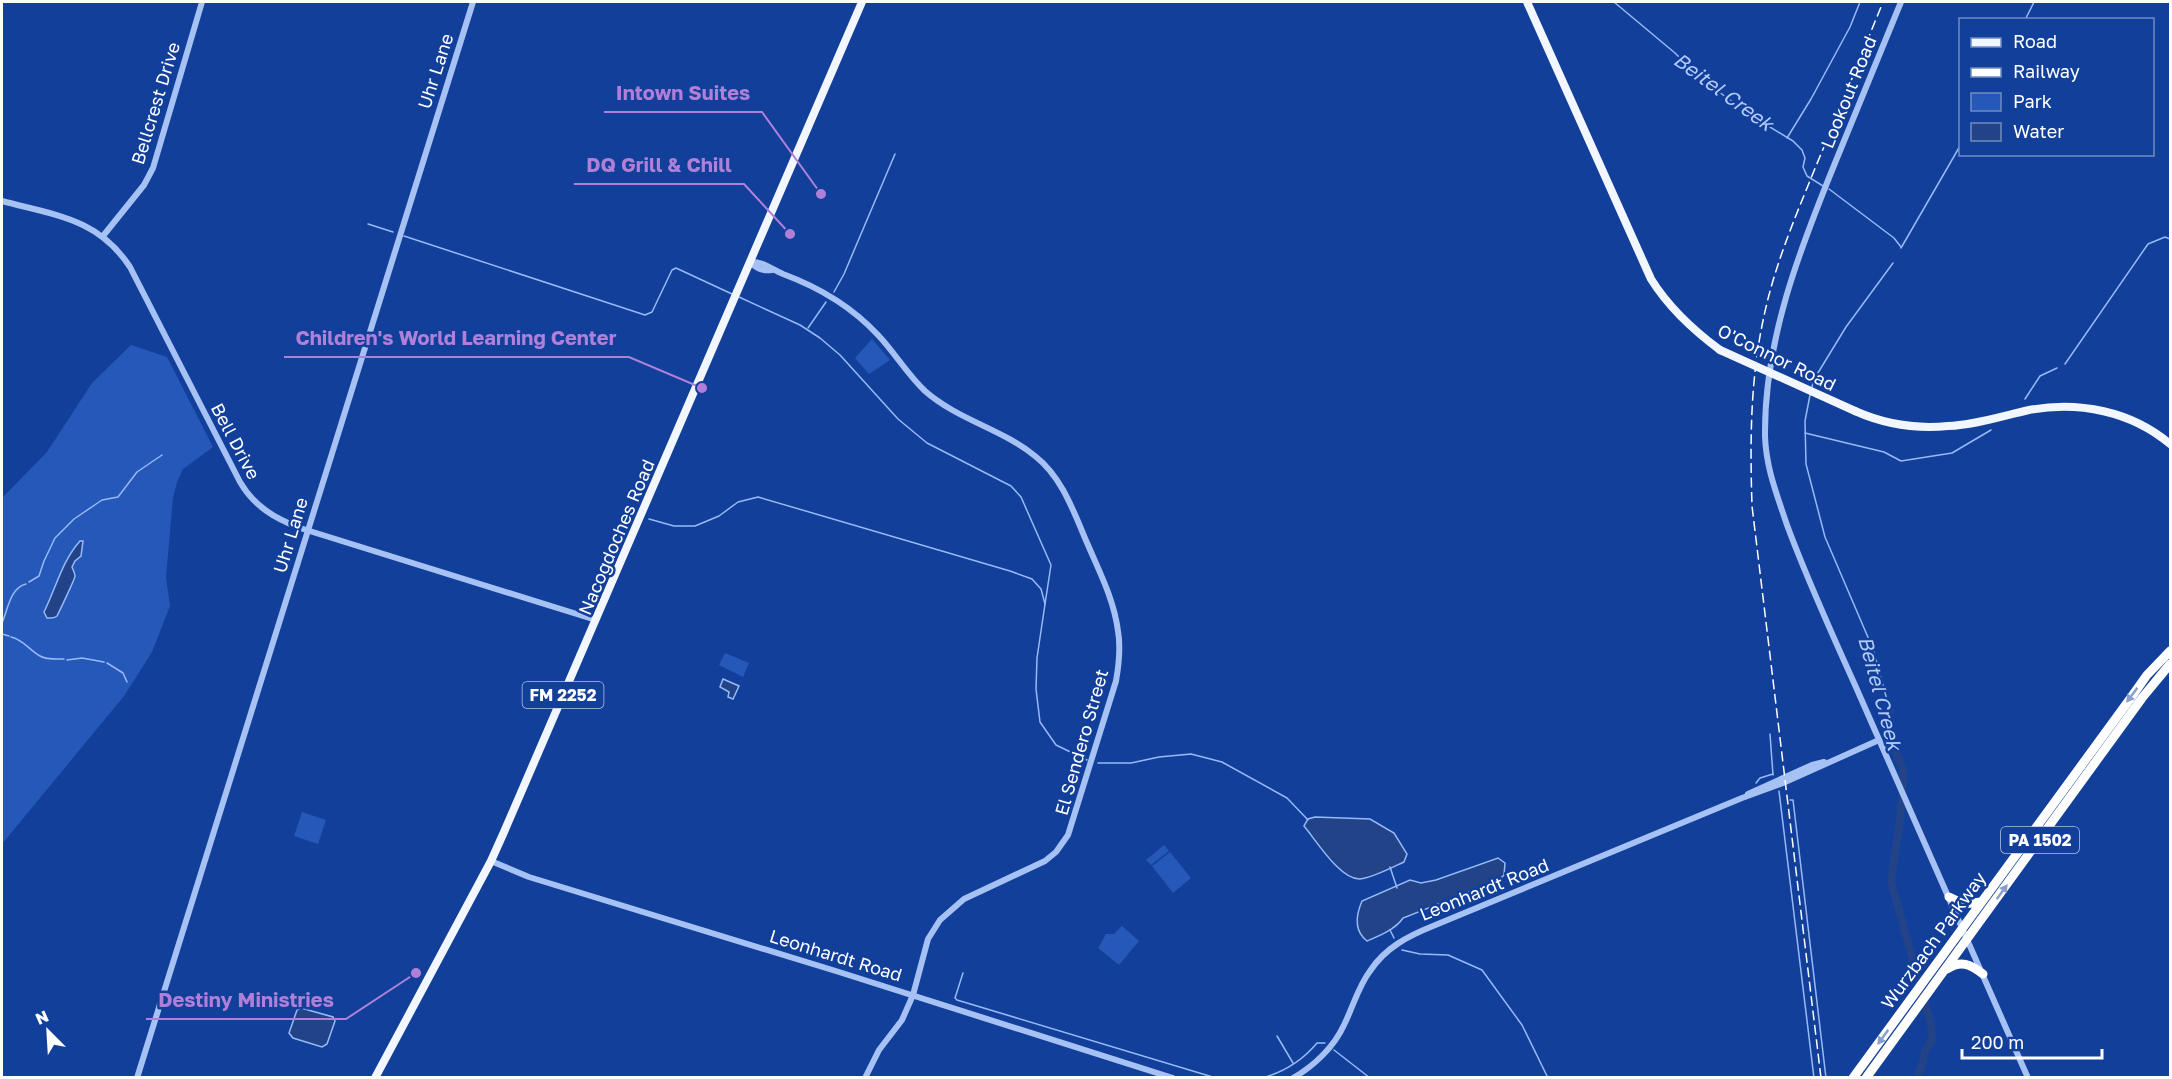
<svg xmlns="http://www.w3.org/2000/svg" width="2172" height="1079" viewBox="0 0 2172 1079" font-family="'Golos Text',sans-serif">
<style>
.green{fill:#2558b9}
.water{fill:#224388;stroke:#97baf7;stroke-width:1.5}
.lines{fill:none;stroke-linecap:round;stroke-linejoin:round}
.stream{stroke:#97baf7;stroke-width:1.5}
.river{stroke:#224388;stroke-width:8}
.minor{stroke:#a6c1f4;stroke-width:6}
.major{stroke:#f2f6ff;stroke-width:8}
.highway{stroke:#fff;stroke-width:9}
.rail{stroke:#fff;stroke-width:1.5;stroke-dasharray:10 4.5;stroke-linecap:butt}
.major-bridge{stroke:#f2f6ff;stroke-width:8}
.oneway{fill:#889fcc}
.labels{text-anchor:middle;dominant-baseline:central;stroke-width:5;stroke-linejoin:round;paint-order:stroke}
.shield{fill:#123f9a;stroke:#b8c5e1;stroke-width:1.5}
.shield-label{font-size:16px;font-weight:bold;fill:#fff}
.street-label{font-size:18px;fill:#fff;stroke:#123f9a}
.water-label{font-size:20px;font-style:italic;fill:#b2cbfa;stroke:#123f9a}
.leader{fill:none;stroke:#b080d9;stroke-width:2}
.callout-dot{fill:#b080d9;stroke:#123f9a;stroke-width:2}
.callout-label{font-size:20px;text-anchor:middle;font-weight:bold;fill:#b080d9;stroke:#123f9a;stroke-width:5;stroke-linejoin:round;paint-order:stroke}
</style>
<rect width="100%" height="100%" fill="#123f9a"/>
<g class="green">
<path d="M872 339 890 360 869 374 855 358Z"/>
<path d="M131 345 167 357 213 447 183 469 177 482 173 498 166 577 170 606 152 652 124 696 2 844V498L47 452 92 383Z"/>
<path d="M725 653 749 663 743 677 719 665Z"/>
<path d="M302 812 326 820 318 844 294 836Z"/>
<path d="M1164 845 1169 851 1151 865 1146 860Z"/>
<path d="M1170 852 1191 878 1173 893 1152 866Z"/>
<path d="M1122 926 1139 941 1119 965 1098 948 1106 934H1114Z"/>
</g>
<g class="water">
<path d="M80 541H83L81 556 75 561 72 567C73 570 75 573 75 576 75 579 58 614 57 616 53 619 51 618 47 618L44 612C56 588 62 561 80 541Z"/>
<path d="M723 679 739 686 733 699 728 697 729 692 720 687Z"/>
<path d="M1315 817 1370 819 1394 833 1407 854 1404 862C1393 867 1372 878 1360 879 1340 880 1316 840 1304 826L1308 819Z"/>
<path d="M1498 858 1505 863 1504 875 1499 880 1403 918C1396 929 1379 936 1367 941 1354 931 1356 915 1362 901L1410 880 1421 883 1436 880Z"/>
<path d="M301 1008 333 1017 335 1021 327 1044 322 1047 293 1038 289 1033 297 1010Z"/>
</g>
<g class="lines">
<g class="stream">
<path d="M1614 2 1675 53 1701 79 1755 118 1793 141 1802 150 1805 158 1803 167 1807 176 1823 186"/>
<path d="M2025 20 2034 2"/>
<path d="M1787 138 1811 99 1850 27 1860 2"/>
<path d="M1829 189 1894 238 1901 247"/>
<path d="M368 224 393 232"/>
<path d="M404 236 645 315 652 312 672 270 676 268 732 294"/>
<path d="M1901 248 1960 146"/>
<path d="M834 292 844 274 895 154"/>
<path d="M739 297 800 325 820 338 840 355 898 419 927 443 1011 486 1021 497 1051 565 1045 604"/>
<path d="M808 328 826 302"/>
<path d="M2065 364 2148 244 2165 237 2170 239"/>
<path d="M1812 388 1813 381 1846 327 1893 263"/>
<path d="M1810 395 1805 421 1806 464 1825 537 1873 649 1890 711"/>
<path d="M2025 399 2040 376 2057 368"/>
<path d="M1805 433 1884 452 1901 461 1952 453 1991 430"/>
<path d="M649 519 674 526H695L719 516 738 502 758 497 1010 571 1032 579 1041 589 1045 604 1037 658 1036 689 1040 722 1056 745 1087 760"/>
<path d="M29 582 39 576 44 561 55 538 74 519 102 500 118 497 137 472 162 455"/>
<path d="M2 623C8 609 10 588 26 584"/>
<path d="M2 634 9 636"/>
<path d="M11 637C24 640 29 650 40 656 47 660 56 659 64 659"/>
<path d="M67 660 82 658 104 662"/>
<path d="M107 663 123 673 127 682"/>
<path d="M1770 734 1773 775"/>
<path d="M1098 763H1131L1159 757 1191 754 1222 762 1287 798 1308 820"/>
<path d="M1756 783 1760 778 1773 774"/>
<path d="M1779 791 1814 1078"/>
<path d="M1790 800H1793L1826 1078"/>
<path d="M1390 867 1397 888"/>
<path d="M1390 930 1394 938"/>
<path d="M1402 950 1420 954 1448 955 1482 970 1522 1025 1548 1078"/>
<path d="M963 973 955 998 957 1000 1216 1078"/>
<path d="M1277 1036 1293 1063"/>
<path d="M1334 1050 1370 1078"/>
<path d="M1262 1078C1284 1072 1302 1061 1317 1043H1325"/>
</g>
<path class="river" d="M1890 711 1887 730 1903 769V781L1900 820 1891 881 1931 1025 1932 1040 1925 1051 1922 1066 1917 1078"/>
<g class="minor">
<path d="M1901 2C1879 55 1857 109 1835 163 1800 249 1764 340 1765 436 1766 468 1777 495 1787 525 1807 579 1831 632 1855 685 1912 816 1970 947 2028 1078"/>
<path d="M2 201C54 215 98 218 130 267L240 482C254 506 274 518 300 528L596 620"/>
<path d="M103 236 144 185 153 168 202 2"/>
<path d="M750 262C763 261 771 269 783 274 818 287 852 307 878 335 895 353 907 374 925 391 958 420 1002 429 1035 456 1063 478 1074 513 1088 545 1100 573 1114 600 1118 631 1121 648 1119 664 1116 681L1068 835 1056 852 1045 861 964 899 940 920 928 939 913 995 902 1020 879 1050 865 1078"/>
<path d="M750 262C757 269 762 271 772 270"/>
<path d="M1748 794 1812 765 1824 762"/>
<path d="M491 861 529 877 839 972 1173 1078"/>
<path d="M137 1078 473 2"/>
<path d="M1293 1078C1314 1066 1334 1047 1344 1025 1353 1007 1358 987 1370 971 1385 948 1408 936 1433 926L1742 798 1783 783 1879 740"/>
</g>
<g class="major">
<path d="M1527 2 1651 279C1669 308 1693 330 1720 350"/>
<path d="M1855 411C1884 424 1916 429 1948 426 1975 425 2002 416 2029 410 2079 401 2131 411 2170 444"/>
<path d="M375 1078 491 861 504 832 862 2"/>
</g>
<g class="highway">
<path d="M1949 897 1964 904 1981 902"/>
<path d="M1947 969C1961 960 1970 964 1983 974"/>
<path d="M1853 1078 2130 699 2147 675 2170 651"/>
<path d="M1866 1078 2142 698 2170 664"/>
</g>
<path class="rail" d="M1821 1078 1752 506C1750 442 1750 380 1764 316 1775 264 1796 215 1816 166 1839 111 1861 56 1883 2"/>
<path class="major-bridge" d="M1720 350 1855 411"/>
</g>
<defs><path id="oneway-solid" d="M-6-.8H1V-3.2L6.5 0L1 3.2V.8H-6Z" transform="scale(1.5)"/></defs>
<g class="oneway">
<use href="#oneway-solid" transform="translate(2132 695) rotate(127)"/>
<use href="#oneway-solid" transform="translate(2002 892) rotate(-54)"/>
<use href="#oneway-solid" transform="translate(1883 1037) rotate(126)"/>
</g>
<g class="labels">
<g class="shield">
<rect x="522.5" y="682" width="81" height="26" rx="4.5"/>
<rect x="2001" y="827" width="78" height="26" rx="4.5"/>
</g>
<g class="shield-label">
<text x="563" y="695">FM 2252</text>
<text x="2040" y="840">PA 1502</text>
</g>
<g class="street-label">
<text transform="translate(435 71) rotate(-72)">Uhr Lane</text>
<text transform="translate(1848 92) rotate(-68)">Lookout Road</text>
<text transform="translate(155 103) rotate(-73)">Bellcrest Drive</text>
<text transform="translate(1777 357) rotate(26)">O'Connor Road</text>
<text transform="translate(236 441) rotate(62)">Bell Drive</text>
<text transform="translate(290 535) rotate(-73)">Uhr Lane</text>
<text transform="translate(616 537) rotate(-67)">Nacogdoches Road</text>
<text transform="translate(1081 742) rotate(-74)">El Sendero Street</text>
<text transform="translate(1484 889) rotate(-22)">Leonhardt Road</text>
<text transform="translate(1933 940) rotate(-54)">Wurzbach Parkway</text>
<text transform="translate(836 955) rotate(17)">Leonhardt Road</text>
</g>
<g class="water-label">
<text transform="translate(1724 91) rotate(36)">Beitel Creek</text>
<text transform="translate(1881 693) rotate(75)">Beitel Creek</text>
</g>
</g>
<path class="leader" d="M821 194L762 112H604M790 234L744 184H574M702 388L629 357H284M416 973L346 1019H146"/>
<g class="callout-dot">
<circle cx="821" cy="194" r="6"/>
<circle cx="790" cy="234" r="6"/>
<circle cx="702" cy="388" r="6"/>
<circle cx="416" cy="973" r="6"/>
</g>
<g class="callout-label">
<text x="683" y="100">Intown Suites</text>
<text x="659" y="172">DQ Grill &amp; Chill</text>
<text x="456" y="345">Children's World Learning Center</text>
<text x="246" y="1007">Destiny Ministries</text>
</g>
<rect width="2172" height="1079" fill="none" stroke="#ffffff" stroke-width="6"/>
<rect x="1959" y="18" width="195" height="138" fill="#123f9a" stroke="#718cc2" stroke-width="1.5"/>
<rect x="1971" y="38" width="30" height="9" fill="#f2f6ff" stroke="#718cc2" stroke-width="1.5"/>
<text x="2013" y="48" font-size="18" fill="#ffffff">Road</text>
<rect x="1971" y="68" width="30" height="9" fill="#ffffff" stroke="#718cc2" stroke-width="1.5"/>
<text x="2013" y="78" font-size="18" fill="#ffffff">Railway</text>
<rect x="1971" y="93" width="30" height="18" fill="#2558b9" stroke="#718cc2" stroke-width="1.5"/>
<text x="2013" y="108" font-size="18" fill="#ffffff">Park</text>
<rect x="1971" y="123" width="30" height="18" fill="#224388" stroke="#718cc2" stroke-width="1.5"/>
<text x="2013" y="138" font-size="18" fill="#ffffff">Water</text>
<g transform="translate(48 1031) rotate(336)" stroke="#123f9a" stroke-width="4.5" paint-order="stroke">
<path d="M0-4.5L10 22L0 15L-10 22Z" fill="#ffffff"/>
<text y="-9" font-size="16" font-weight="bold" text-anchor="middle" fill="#ffffff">N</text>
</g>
<path d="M1962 1049v9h140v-9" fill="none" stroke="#ffffff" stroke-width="3"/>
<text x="1971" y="1049" font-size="18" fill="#ffffff" stroke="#123f9a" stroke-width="4.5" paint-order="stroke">200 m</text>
</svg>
